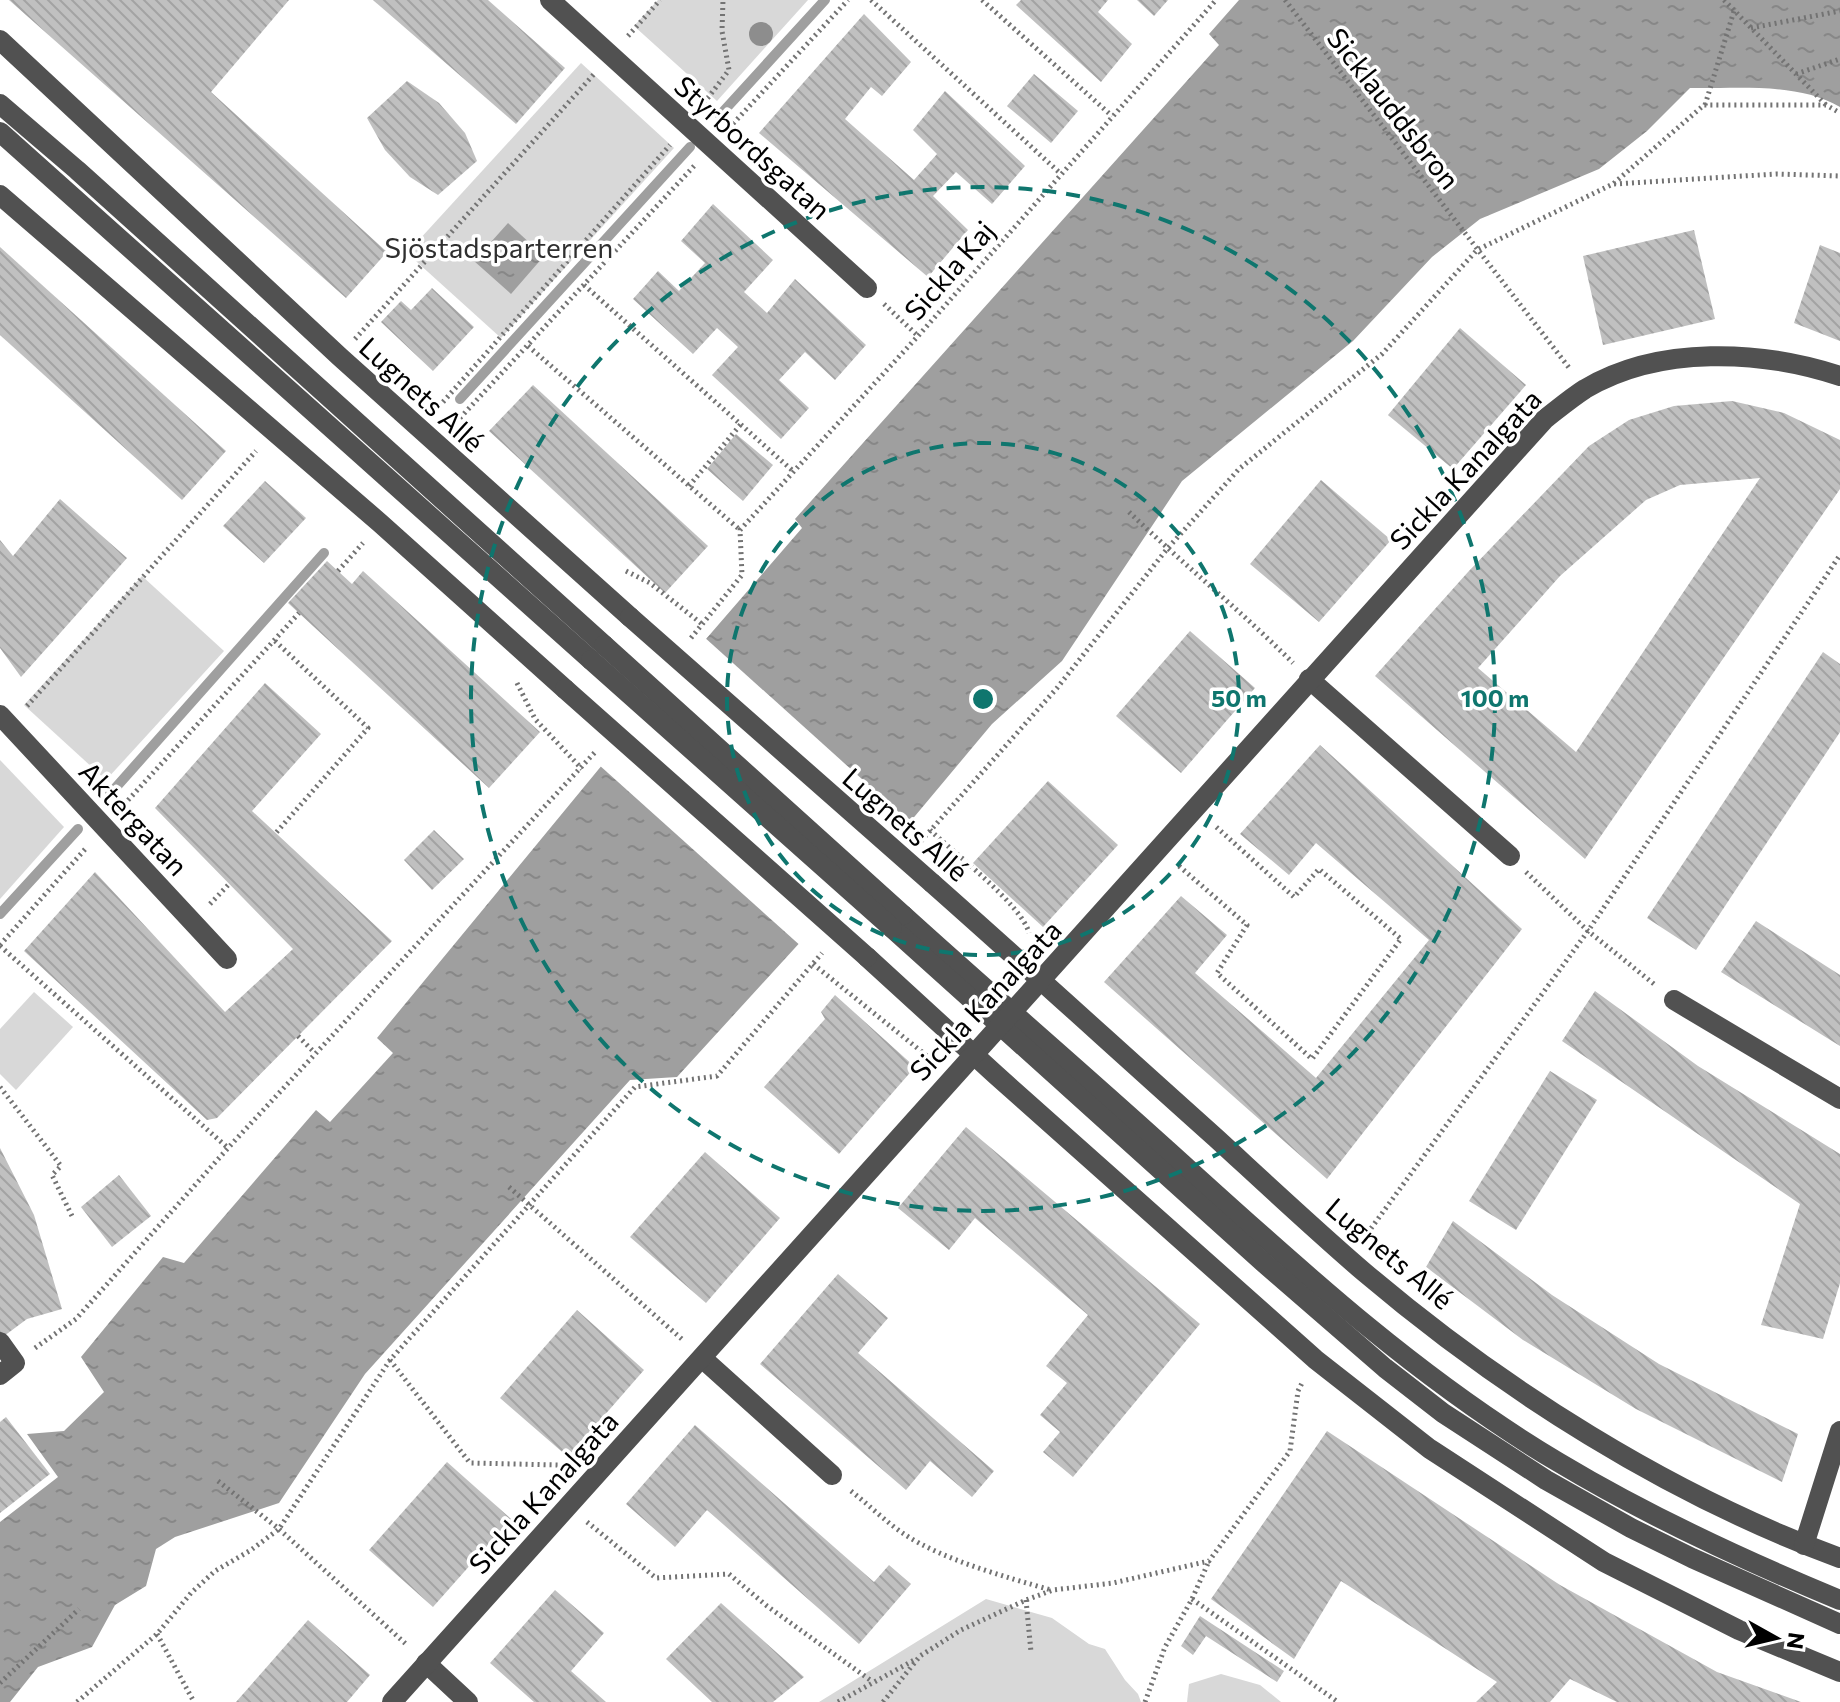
<svg xmlns="http://www.w3.org/2000/svg" width="1840" height="1702" viewBox="0 0 1840 1702" font-family="Commissioner,sans-serif">
<style>
.green{fill:#d8d8d8}
.water{fill:url(#water-ripples)}
.pier{fill:#fff}
.lines{fill:none;stroke-linecap:round;stroke-linejoin:round}
.stream{stroke:#9f9f9f;stroke-width:10}
.building{fill:url(#building-back-hatch);fill-rule:evenodd}
.path{stroke:#737373;stroke-width:5;stroke-dasharray:2 4;stroke-linecap:butt}
.minor{stroke:#515151;stroke-width:20}
.minor-bridge{stroke:#515151;stroke-width:20}
.tree{fill:#8d8d8d}
.ring{fill:none;stroke:#0f766e;stroke-width:4;stroke-dasharray:14 10}
.labels{text-anchor:middle;dominant-baseline:central;stroke-width:7;stroke-linejoin:round;paint-order:stroke}
.street-label{font-size:28px;fill:#000;stroke:#fff}
.park-label{font-size:28px;fill:#2f2f2f;stroke:#fff}
.centre{fill:#0f766e;stroke:#fff;stroke-width:4}
.ring-label{font-size:24px;text-anchor:middle;font-weight:bold;fill:#0f766e;stroke:#fff;stroke-width:7;stroke-linejoin:round;paint-order:stroke}
</style>
<defs>
<pattern id="water-ripples" width="26" height="14" patternUnits="userSpaceOnUse" patternTransform="scale(2)"><rect width="26" height="14" fill="#9f9f9f"/><path d="M2 4q2-2 4 0t4 0M15 11q2-2 4 0t4 0" fill="none" stroke="#878787"/></pattern>
<pattern id="building-back-hatch" width="6" height="6" patternUnits="userSpaceOnUse" patternTransform="scale(2)"><rect width="6" height="6" fill="#c0c0c0"/><path d="M-1 5l2 2M0 0l6 6M5-1l2 2" fill="none" stroke="#a3a3a3"/></pattern>
</defs>
<rect width="100%" height="100%" fill="#fff"/>
<g class="green">
<path d="M658 0H808L717 101 634 26Z"/>
<path d="M581 63 674 148 501 338 407 253Z"/>
<path d="M142 576 224 651 106 780 24 705Z"/>
<path d="M0 760 64 827 0 899Z"/>
<path d="M34 992 73 1027 16 1090 0 1074V1029Z"/>
<path d="M986 1599 1052 1618 1089 1644 1105 1649 1125 1680 1138 1694 1141 1702H819Z"/>
<path d="M1221 1674 1260 1685 1281 1702H1187L1189 1684Z"/>
</g>
<g class="water">
<path d="M1239 0H1840V107C1797 82 1738 89 1690 88L1647 131 1599 169 1480 219 1432 257 1353 341 1182 481 1062 661 992 724 910 822 677 1077 630 1080 365 1374 279 1503 175 1537 156 1549 146 1586 115 1605 92 1647 38 1667 10 1702H0V1522L58 1477 27 1434 64 1431 104 1392 81 1357 163 1257 184 1263 316 1110 330 1122 393 1053 377 1038 706 639 802 528 795 519 1219 45 1209 34Z"/>
<path d="M508 223 544 256 511 294 474 261Z"/>
</g>
<path class="pier" d="M703 636 913 825 803 948 598 764Z"/>
<g class="lines">
<g class="stream">
<path d="M720 115 825 0"/>
<path d="M460 399 690 147"/>
<path d="M110 794 324 553"/>
<path d="M0 914 78 829"/>
</g>
</g>
<g class="building">
<path d="M9 0H289L211 92 387 252 346 298Z"/>
<path d="M373 0H488L565 68 516 124Z"/>
<path d="M1021 0H1108L1098 12 1132 44 1101 82 1016 5Z"/>
<path d="M1137 0H1168L1154 16Z"/>
<path d="M864 14 911 62 882 96 871 87 845 119 914 180 937 154 913 130 945 91 1025 166 992 204 956 172 933 196 968 230 928 277 759 133Z"/>
<path d="M1034 74 1078 111 1051 143 1007 106Z"/>
<path d="M407 81 439 103 465 133 477 161 438 195 410 177 385 150 367 118Z"/>
<path d="M713 204 773 260 744 292 767 313 795 279 866 345 835 380 805 352 779 380 809 408 781 439 712 375 738 347 717 328 693 354 633 299 658 271 679 291 705 263 681 241Z"/>
<path d="M1694 230 1715 319 1603 345 1583 256Z"/>
<path d="M1820 245 1840 253V341L1794 323Z"/>
<path d="M0 247 226 451 182 500 0 335Z"/>
<path d="M432 288 474 327 433 371 381 322 401 301 411 310Z"/>
<path d="M1460 328 1526 385 1453 469 1388 415Z"/>
<path d="M533 385 708 546 665 593 489 431Z"/>
<path d="M1732 401 1784 413 1840 440V489L1585 859 1375 676 1468 572 1589 446 1629 420 1674 406ZM1760 478 1576 752 1478 668 1560 576 1646 500 1680 485Z"/>
<path d="M736 434 773 465 743 501 707 469Z"/>
<path d="M1321 480 1391 540 1319 622 1250 564Z"/>
<path d="M265 481 306 518 264 563 223 526Z"/>
<path d="M60 499 127 558 21 677 0 648V540L13 556Z"/>
<path d="M327 561 352 584 363 571 540 732 489 788 288 603Z"/>
<path d="M1190 631 1255 688 1181 773 1116 716Z"/>
<path d="M1823 652 1840 664V732L1696 950 1647 918Z"/>
<path d="M265 683 321 734 252 811 392 941 217 1118 207 1120 24 951 95 872 225 1012 293 949 155 808Z"/>
<path d="M1320 745 1522 929 1327 1179 1104 982 1181 896 1227 935 1195 973 1316 1078 1429 940 1316 843 1289 875 1240 834Z"/>
<path d="M1048 781 1118 845 1043 927 973 863Z"/>
<path d="M434 830 464 859 432 890 404 860Z"/>
<path d="M1756 921 1840 975V1046L1721 972Z"/>
<path d="M1595 991 1698 1066 1840 1154V1283L1823 1339 1761 1325 1800 1204 1562 1041Z"/>
<path d="M835 995 915 1067 839 1154 764 1087 825 1019 821 1012Z"/>
<path d="M1550 1071 1597 1100 1516 1230 1469 1201Z"/>
<path d="M966 1127 1200 1324 1073 1477 1043 1452 1060 1432 1040 1415 1067 1383 1046 1366 1088 1315 975 1218 949 1250 898 1208Z"/>
<path d="M0 1148 34 1215 62 1309 27 1319 0 1339Z"/>
<path d="M705 1152 780 1218 706 1303 630 1237Z"/>
<path d="M119 1175 151 1216 112 1247 81 1207Z"/>
<path d="M1453 1221 1552 1295 1659 1364 1798 1434 1782 1482 1636 1409 1523 1340 1426 1267Z"/>
<path d="M838 1274 888 1318 858 1353 994 1471 972 1497 930 1461 906 1490 760 1364Z"/>
<path d="M577 1310 644 1370 568 1457 500 1398Z"/>
<path d="M6 1417 50 1474 0 1513V1422Z"/>
<path d="M695 1425 874 1582 889 1565 911 1584 859 1644 707 1510 675 1547 626 1504Z"/>
<path d="M1327 1431 1560 1585 1717 1672 1801 1702H1617L1570 1679 1550 1702H1476L1497 1682 1341 1581 1294 1659 1211 1599Z"/>
<path d="M447 1462 511 1519 433 1607 369 1550Z"/>
<path d="M555 1590 604 1633 571 1671 606 1702H534L490 1663Z"/>
<path d="M721 1603 804 1677 773 1702H712L666 1659Z"/>
<path d="M1200 1616 1284 1671 1277 1682 1206 1636 1193 1655 1181 1646Z"/>
<path d="M308 1620 370 1675 347 1702H236Z"/>
</g>
<g class="lines">
<g class="path">
<path d="M871 0 1061 174"/>
<path d="M982 0 1112 116"/>
<path d="M1285 0 1570 369"/>
<path d="M1724 0 1826 105"/>
<path d="M1751 28 1840 11"/>
<path d="M628 36 660 0"/>
<path d="M1796 74 1840 59"/>
<path d="M704 103 729 70 722 31 723 0"/>
<path d="M1705 105 1734 11"/>
<path d="M729 128 848 0"/>
<path d="M1614 184 1776 174 1840 176"/>
<path d="M584 285 793 471"/>
<path d="M884 304 918 336"/>
<path d="M355 339 595 73"/>
<path d="M528 346 740 530"/>
<path d="M443 402 670 145"/>
<path d="M460 418 695 165"/>
<path d="M689 486 741 424"/>
<path d="M1129 512C1182 563 1240 610 1293 663"/>
<path d="M338 571 363 543"/>
<path d="M626 571 650 583 702 624"/>
<path d="M691 638 742 575 740 530 918 336 1216 0"/>
<path d="M275 641 368 728 275 834"/>
<path d="M517 683 535 719 582 769"/>
<path d="M27 706 256 451"/>
<path d="M120 809 299 613"/>
<path d="M930 830C954 853 1022 905 1029 933"/>
<path d="M921 841 1057 688 1167 549 1239 469 1382 354 1477 250 1613 184 1704 105H1826L1840 113"/>
<path d="M1179 866 1247 925 1217 973 1312 1059 1401 939 1319 869 1294 897 1214 825"/>
<path d="M1526 872 1588 931 1654 984"/>
<path d="M210 904 230 883"/>
<path d="M0 945 87 847"/>
<path d="M0 946 228 1148"/>
<path d="M813 964 932 1060"/>
<path d="M298 1036 315 1053"/>
<path d="M0 1087 61 1166 52 1175 72 1216"/>
<path d="M509 1187 684 1341"/>
<path d="M1364 1238 1588 931 1840 555"/>
<path d="M35 1348 76 1319 228 1148 597 750"/>
<path d="M390 1360 470 1463 559 1465 565 1471"/>
<path d="M218 1481 279 1529 407 1645"/>
<path d="M851 1491C869 1505 886 1522 904 1534 943 1560 1006 1577 1051 1590"/>
<path d="M587 1522 656 1578 729 1574 767 1606 873 1682"/>
<path d="M1192 1599 1338 1702"/>
<path d="M1026 1600 1031 1652"/>
<path d="M157 1634 194 1702"/>
<path d="M0 1683 79 1609"/>
<path d="M77 1702 157 1634 191 1593 215 1571 251 1550 279 1529 390 1360 635 1087 717 1076 822 953"/>
<path d="M838 1702 916 1659"/>
<path d="M883 1702 920 1656 961 1630 1026 1600 1053 1590 1113 1583 1209 1561 1290 1451 1298 1391 1303 1381"/>
<path d="M1145 1702 1165 1647 1192 1599 1209 1561"/>
</g>
<g class="minor">
<path d="M550 0 867 288"/>
<path d="M0 40 340 357 630 617"/>
<path d="M0 104 77 170 604 645"/>
<path d="M0 132 591 660"/>
<path d="M0 195 380 523 565 689"/>
<path d="M1309 679 1510 856"/>
<path d="M0 715 227 959"/>
<path d="M932 883C1027 967 1121 1053 1216 1138 1265 1183 1314 1229 1364 1272 1503 1390 1669 1495 1840 1558"/>
<path d="M903 915C990 994 1079 1070 1166 1149 1290 1261 1413 1376 1558 1462 1648 1516 1743 1560 1840 1600"/>
<path d="M892 928 1264 1263 1385 1368 1443 1413 1546 1480 1631 1528 1692 1558 1840 1624"/>
<path d="M867 957 996 1075 1315 1359 1430 1449 1604 1562 1739 1630 1840 1672"/>
<path d="M1674 1000 1840 1099"/>
<path d="M0 1342 15 1363 0 1375"/>
<path d="M702 1358 832 1475"/>
<path d="M1804 1545 1840 1431"/>
<path d="M426 1663 468 1702"/>
<path d="M392 1702 1545 419C1558 409 1571 398 1585 389 1659 345 1761 350 1840 376"/>
</g>
<g class="minor-bridge">
<path d="M630 617 932 883"/>
<path d="M604 645 903 915"/>
<path d="M591 660 892 928"/>
<path d="M565 689 867 957"/>
</g>
</g>
<circle class="tree" cx="761" cy="34" r="12"/>
<g class="ring">
<circle cx="983" cy="699" r="256"/>
<circle cx="983" cy="699" r="512"/>
</g>
<g class="labels">
<g class="street-label">
<text transform="translate(1394 108) rotate(52)">Sicklauddsbron</text>
<text transform="translate(753 147) rotate(42)">Styrbordsgatan</text>
<text transform="translate(949 270) rotate(-49)">Sickla Kaj</text>
<text transform="translate(422 394) rotate(42)">Lugnets Allé</text>
<text transform="translate(1465 469) rotate(-47)">Sickla Kanalgata</text>
<text transform="translate(134 818) rotate(47)">Aktergatan</text>
<text transform="translate(906 824) rotate(41)">Lugnets Allé</text>
<text transform="translate(985 1000) rotate(-47)">Sickla Kanalgata</text>
<text transform="translate(1390 1253) rotate(40)">Lugnets Allé</text>
<text transform="translate(543 1492) rotate(-48)">Sickla Kanalgata</text>
</g>
<g class="park-label">
<text x="499" y="247">Sjöstadsparterren</text>
</g>
</g>
<circle cx="983" cy="699" r="12" class="centre"/>
<g class="ring-label">
<text x="1239" y="707">50 m</text>
<text x="1495" y="707">100 m</text>
</g>
<g transform="translate(1776 1638) rotate(98)" stroke="#ffffff" stroke-width="6" paint-order="stroke">
<path d="M0-6L14 30L0 20L-14 30Z" fill="#000000"/>
<text y="-12" font-size="22" font-weight="bold" text-anchor="middle" fill="#000000">N</text>
</g>
</svg>
